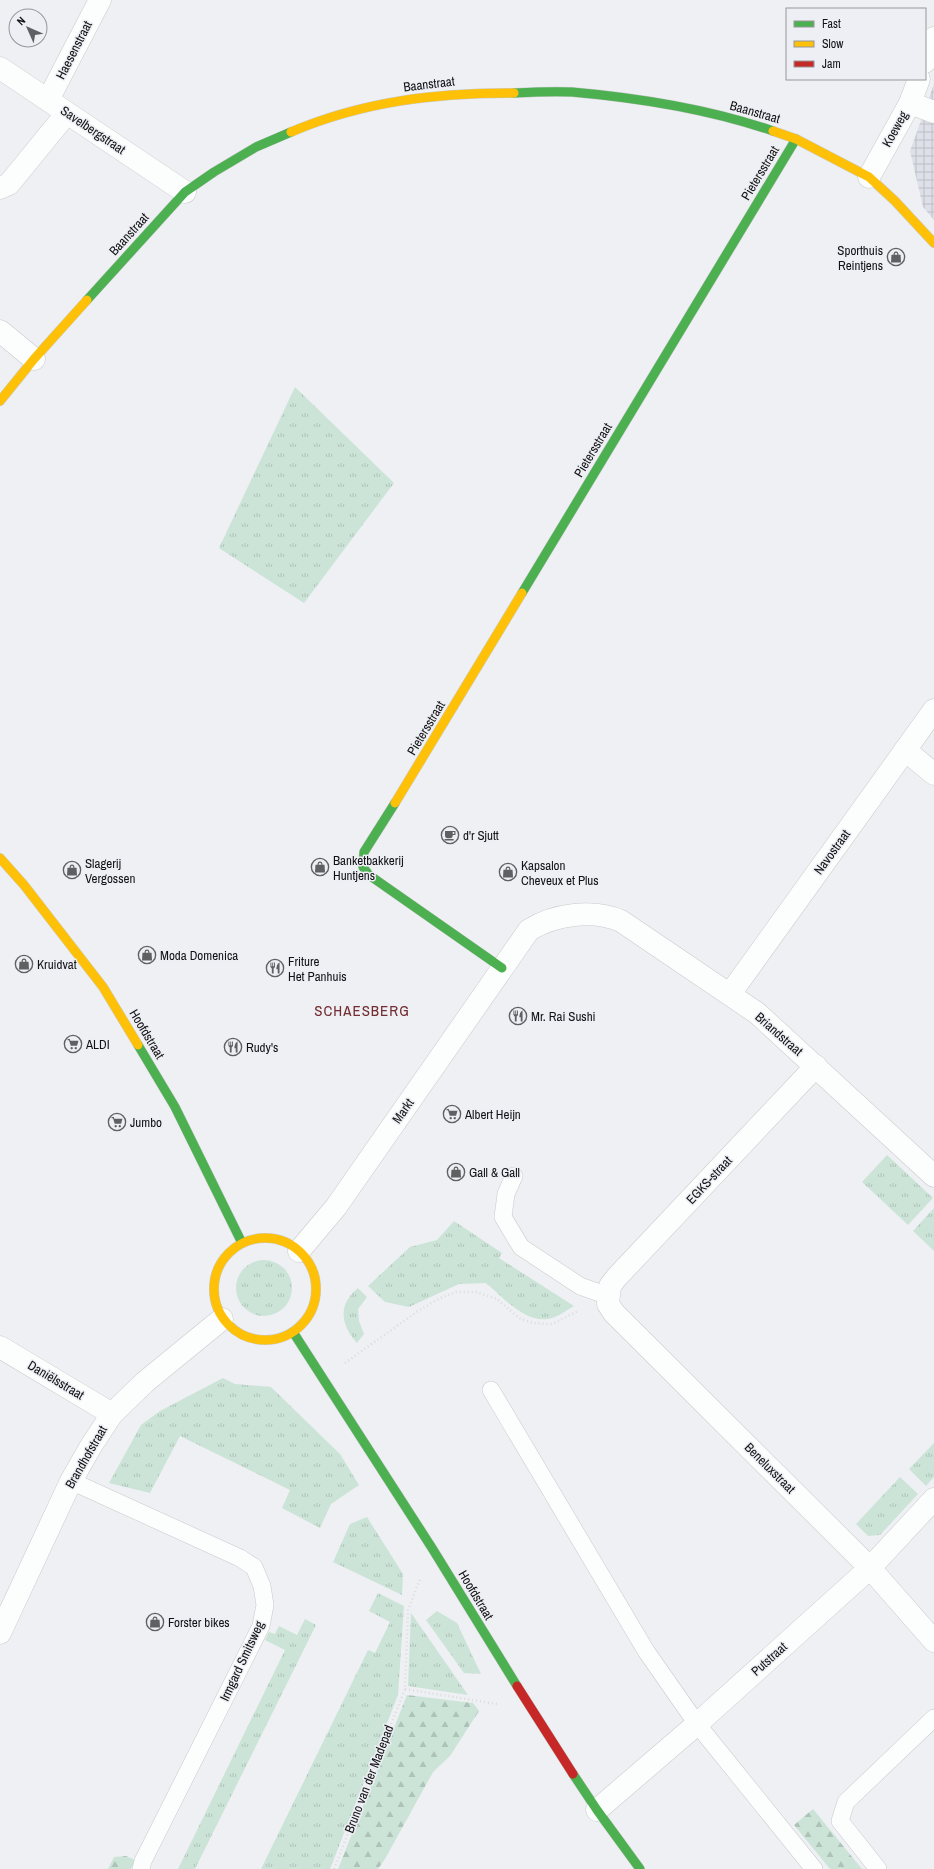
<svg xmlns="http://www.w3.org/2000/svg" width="934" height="1869" viewBox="0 0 934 1869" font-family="'Archivo Narrow',sans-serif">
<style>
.industrial{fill:url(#industrial-grid)}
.grass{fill:url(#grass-tufts)}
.forest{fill:url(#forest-firs)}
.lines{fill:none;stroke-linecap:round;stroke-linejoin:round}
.lane-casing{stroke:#c9cacc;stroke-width:18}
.street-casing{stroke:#c9cacc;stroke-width:23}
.fast-casing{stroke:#c9cacc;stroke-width:10}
.slow-casing{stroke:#c9cacc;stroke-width:10}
.jam-casing{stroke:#c9cacc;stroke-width:10}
.path{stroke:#dadbdb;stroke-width:2.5;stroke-dasharray:1 3;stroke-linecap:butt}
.lane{stroke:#fcfdfd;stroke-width:17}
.street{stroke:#fcfdfd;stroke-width:22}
.fast{stroke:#4caf50;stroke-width:9}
.slow{stroke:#ffc107;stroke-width:9}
.jam{stroke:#c62828;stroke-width:9}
.labels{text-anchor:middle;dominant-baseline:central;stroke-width:3;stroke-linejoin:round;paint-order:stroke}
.street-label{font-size:13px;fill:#121214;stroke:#edeff4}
.poi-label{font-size:13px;fill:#121214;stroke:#edeff4;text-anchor:start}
.quarter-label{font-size:15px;letter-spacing:1px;fill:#742d30;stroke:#edeff4}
</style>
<defs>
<pattern id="industrial-grid" width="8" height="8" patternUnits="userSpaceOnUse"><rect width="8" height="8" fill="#dde0e8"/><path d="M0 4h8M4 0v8" fill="none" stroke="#bdbfc6"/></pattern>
<pattern id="grass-tufts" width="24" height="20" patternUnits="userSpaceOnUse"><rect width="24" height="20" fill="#cce4d8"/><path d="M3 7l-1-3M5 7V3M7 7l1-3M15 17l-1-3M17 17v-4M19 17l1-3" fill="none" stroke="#aec3b8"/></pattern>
<pattern id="forest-firs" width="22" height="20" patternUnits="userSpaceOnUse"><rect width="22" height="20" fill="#cce4d8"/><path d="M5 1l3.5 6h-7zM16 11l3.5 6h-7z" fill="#aec3b8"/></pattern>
</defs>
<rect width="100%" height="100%" fill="#eef0f3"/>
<path class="industrial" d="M934 84V220L923 207 910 151Z"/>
<g class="grass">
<path d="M295 387 394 483 304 603 219 548Z"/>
<path d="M887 1155 933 1198 908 1225 862 1182Z"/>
<path d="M934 1208V1251L913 1231Z"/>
<path d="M454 1221 502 1253 499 1258 574 1306C567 1310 559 1316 552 1318 527 1326 503 1297 486 1283L459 1284 409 1307 385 1302 368 1286 410 1247 437 1240Z"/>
<circle cx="264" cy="1288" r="28"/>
<path d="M358 1288 367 1297 358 1309 359 1321 364 1334 357 1343C340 1324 338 1304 358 1288Z"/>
<path d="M223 1378 235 1384 271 1387 340 1454 359 1485 331 1504 320 1528 282 1508 290 1490 180 1436 150 1493 109 1483 141 1425 160 1411Z"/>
<path d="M934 1443V1477L926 1486 909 1469Z"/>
<path d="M900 1477 918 1494 880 1535 868 1536 856 1524Z"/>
<path d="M367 1517 403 1574 402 1595 333 1562 350 1524Z"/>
<path d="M378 1593 404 1606 398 1695 330 1869H261L368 1650 375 1653 390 1622 369 1611Z"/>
<path d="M437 1611 457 1623 481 1674 464 1673 426 1620Z"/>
<path d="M411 1613 468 1695 408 1686Z"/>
<path d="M305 1619 316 1625 195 1869H178L285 1650 265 1640 269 1632 275 1634 279 1626 297 1635Z"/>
</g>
<g class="forest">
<path d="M407 1695 473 1703 479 1711 450 1756 433 1772 385 1859 378 1869H338Z"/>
<path d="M813 1809 862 1869H830L794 1825Z"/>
<path d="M126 1856 135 1860 131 1869H108L114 1857Z"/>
</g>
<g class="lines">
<defs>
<g id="lane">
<path d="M514 1176 506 1194 503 1217 521 1247 580 1286 608 1296"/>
<path d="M491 1390 646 1651 697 1724 814 1869"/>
<path d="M71 1481 240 1558 254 1567 262 1586 265 1605 261 1626 143 1861 141 1869"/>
<path d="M878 1869 840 1821 846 1802 934 1718"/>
</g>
<g id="street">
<path d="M925 62 934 38"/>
<path d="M0 68 185 192"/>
<path d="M48 100 100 0"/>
<path d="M910 103 934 112"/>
<path d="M869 177 910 103 919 79"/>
<path d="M0 188 9 184 67 113"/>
<path d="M0 331 34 359"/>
<path d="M905 750 934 774"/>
<path d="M730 994 934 710"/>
<path d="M816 1066 616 1278 610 1286 608 1304 614 1313 870 1568 934 1641"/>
<path d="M299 1251 336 1207 529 930C555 914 593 909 621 921L757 1013 934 1176"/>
<path d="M0 1347 112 1414"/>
<path d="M0 1633 71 1481 91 1446 112 1414 145 1382 222 1319"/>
<path d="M597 1810 697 1724 870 1568 934 1499"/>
</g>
<g id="fast">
<path d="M514 93C533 92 553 91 572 92 640 98 709 109 773 131"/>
<path d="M87 300 185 192 214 172 256 147 291 132"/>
<path d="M522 593 796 139"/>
<path d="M395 803 364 852 363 867 369 875 502 968"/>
<path d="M138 1045 175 1107 242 1243"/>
<path d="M293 1332 432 1548 517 1686"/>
<path d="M573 1774 597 1810 640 1869"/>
</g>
<g id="slow">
<path d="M773 131 796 139 869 177 895 201 934 243"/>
<path d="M291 132C364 101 436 93 514 93"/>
<path d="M0 401 34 359 87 300"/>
<path d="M395 803 522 593"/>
<path d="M0 858 24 885 103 987 138 1045"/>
<circle cx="265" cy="1289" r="51"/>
</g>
<path id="jam" d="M517 1686 573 1774"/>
</defs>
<use href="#lane" class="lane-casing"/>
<use href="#street" class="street-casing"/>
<use href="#fast" class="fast-casing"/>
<use href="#slow" class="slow-casing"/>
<use href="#jam" class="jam-casing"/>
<g class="path">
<path d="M345 1363 418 1311 440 1298 456 1292H476L497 1299 519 1318 533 1323 552 1324 578 1311"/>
<path d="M405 1689 497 1704"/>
<path d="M334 1869 405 1689 408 1610 420 1579"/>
</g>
<use href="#lane" class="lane"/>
<use href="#street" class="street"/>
<use href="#fast" class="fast"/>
<use href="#slow" class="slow"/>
<use href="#jam" class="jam"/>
</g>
<defs>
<symbol id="shop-ring" viewBox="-11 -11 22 22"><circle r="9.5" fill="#edeff4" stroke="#5f6062" stroke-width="1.5"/><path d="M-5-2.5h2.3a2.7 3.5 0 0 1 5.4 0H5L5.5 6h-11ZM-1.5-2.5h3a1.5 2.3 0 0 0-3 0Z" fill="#5f6062"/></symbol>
<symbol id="cafe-ring" viewBox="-11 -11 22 22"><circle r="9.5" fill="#edeff4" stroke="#5f6062" stroke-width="1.5"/><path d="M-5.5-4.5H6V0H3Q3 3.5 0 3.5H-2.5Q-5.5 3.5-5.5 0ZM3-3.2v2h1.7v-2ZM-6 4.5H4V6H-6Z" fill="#5f6062"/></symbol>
<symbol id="restaurant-ring" viewBox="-11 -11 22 22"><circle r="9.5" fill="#edeff4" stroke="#5f6062" stroke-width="1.5"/><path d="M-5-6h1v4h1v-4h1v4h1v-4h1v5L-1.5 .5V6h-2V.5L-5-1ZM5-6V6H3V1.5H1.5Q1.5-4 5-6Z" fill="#5f6062"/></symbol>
<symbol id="supermarket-ring" viewBox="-11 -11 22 22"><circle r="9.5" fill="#edeff4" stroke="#5f6062" stroke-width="1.5"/><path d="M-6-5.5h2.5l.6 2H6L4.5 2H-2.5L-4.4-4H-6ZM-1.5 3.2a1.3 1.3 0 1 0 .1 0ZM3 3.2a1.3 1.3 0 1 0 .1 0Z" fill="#5f6062"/></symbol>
</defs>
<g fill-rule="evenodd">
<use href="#shop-ring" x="886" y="247" width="20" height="20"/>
<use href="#cafe-ring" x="440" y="825" width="20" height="20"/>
<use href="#shop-ring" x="310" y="857" width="20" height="20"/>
<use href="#shop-ring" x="62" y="860" width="20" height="20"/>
<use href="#shop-ring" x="498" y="862" width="20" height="20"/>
<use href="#shop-ring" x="137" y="945" width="20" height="20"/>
<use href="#shop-ring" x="14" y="954" width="20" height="20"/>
<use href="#restaurant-ring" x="265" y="958" width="20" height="20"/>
<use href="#restaurant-ring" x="508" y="1006" width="20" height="20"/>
<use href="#supermarket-ring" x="63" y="1034" width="20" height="20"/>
<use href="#restaurant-ring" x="223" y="1037" width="20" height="20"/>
<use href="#supermarket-ring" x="442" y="1104" width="20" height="20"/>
<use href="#supermarket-ring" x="107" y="1112" width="20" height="20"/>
<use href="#shop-ring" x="446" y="1162" width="20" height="20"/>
<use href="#shop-ring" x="145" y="1612" width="20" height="20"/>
</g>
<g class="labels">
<g class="street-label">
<text transform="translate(74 50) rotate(-63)">Haesenstraat</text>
<text transform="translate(429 84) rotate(-7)">Baanstraat</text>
<text transform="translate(755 112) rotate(16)">Baanstraat</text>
<text transform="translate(895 129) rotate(-61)">Koeweg</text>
<text transform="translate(93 130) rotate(34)">Savelbergstraat</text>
<text transform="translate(760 173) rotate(-59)">Pietersstraat</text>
<text transform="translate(129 234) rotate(-48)">Baanstraat</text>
<text transform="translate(593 450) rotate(-59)">Pietersstraat</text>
<text transform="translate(426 728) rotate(-59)">Pietersstraat</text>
<text transform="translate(832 852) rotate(-54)">Navostraat</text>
<text transform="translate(147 1034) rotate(59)">Hoofdstraat</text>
<text transform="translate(779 1034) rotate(41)">Briandstraat</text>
<text transform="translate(403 1111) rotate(-55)">Markt</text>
<text transform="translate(709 1180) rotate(-47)">EGKS-straat</text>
<text transform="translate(56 1380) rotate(31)">Daniëlsstraat</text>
<text transform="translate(86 1457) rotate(-60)">Brandhofstraat</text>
<text transform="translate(770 1468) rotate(45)">Beneluxstraat</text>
<text transform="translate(476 1595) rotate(59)">Hoofdstraat</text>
<text transform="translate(769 1659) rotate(-42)">Putstraat</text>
<text transform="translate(242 1661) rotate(-65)">Irmgard Smitsweg</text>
<text transform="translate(369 1779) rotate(-69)">Bruno van der Madepad</text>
</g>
<g class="poi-label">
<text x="883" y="250" text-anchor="end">Sporthuis<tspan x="883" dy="15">Reintjens</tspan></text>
<text x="463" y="835">d'r Sjutt</text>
<text x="333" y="860">Banketbakkerij<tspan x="333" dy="15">Huntjens</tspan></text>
<text x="85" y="863">Slagerij<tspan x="85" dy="15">Vergossen</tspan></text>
<text x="521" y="865">Kapsalon<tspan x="521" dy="15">Cheveux et Plus</tspan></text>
<text x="160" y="955">Moda Domenica</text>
<text x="288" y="961">Friture<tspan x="288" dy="15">Het Panhuis</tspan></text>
<text x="37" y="964">Kruidvat</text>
<text x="531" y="1016">Mr. Rai Sushi</text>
<text x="86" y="1044">ALDI</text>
<text x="246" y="1047">Rudy's</text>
<text x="465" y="1114">Albert Heijn</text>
<text x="130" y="1122">Jumbo</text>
<text x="469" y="1172">Gall &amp; Gall</text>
<text x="168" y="1622">Forster bikes</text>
</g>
<g class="quarter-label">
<text x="362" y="1010">SCHAESBERG</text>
</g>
</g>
<rect x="786" y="8" width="140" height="72" fill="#edeff4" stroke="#95979a"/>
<rect x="794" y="21" width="20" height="6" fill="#4caf50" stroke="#95979a"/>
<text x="822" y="28" font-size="12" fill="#121214">Fast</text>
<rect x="794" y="41" width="20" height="6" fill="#ffc107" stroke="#95979a"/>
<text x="822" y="48" font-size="12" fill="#121214">Slow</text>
<rect x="794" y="61" width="20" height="6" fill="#c62828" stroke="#95979a"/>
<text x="822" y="68" font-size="12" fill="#121214">Jam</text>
<g transform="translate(28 28) rotate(315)"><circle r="19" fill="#edeff4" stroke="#95979a"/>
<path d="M0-3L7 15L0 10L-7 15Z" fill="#5f6062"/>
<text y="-6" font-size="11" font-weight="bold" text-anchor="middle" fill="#121214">N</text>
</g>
</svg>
